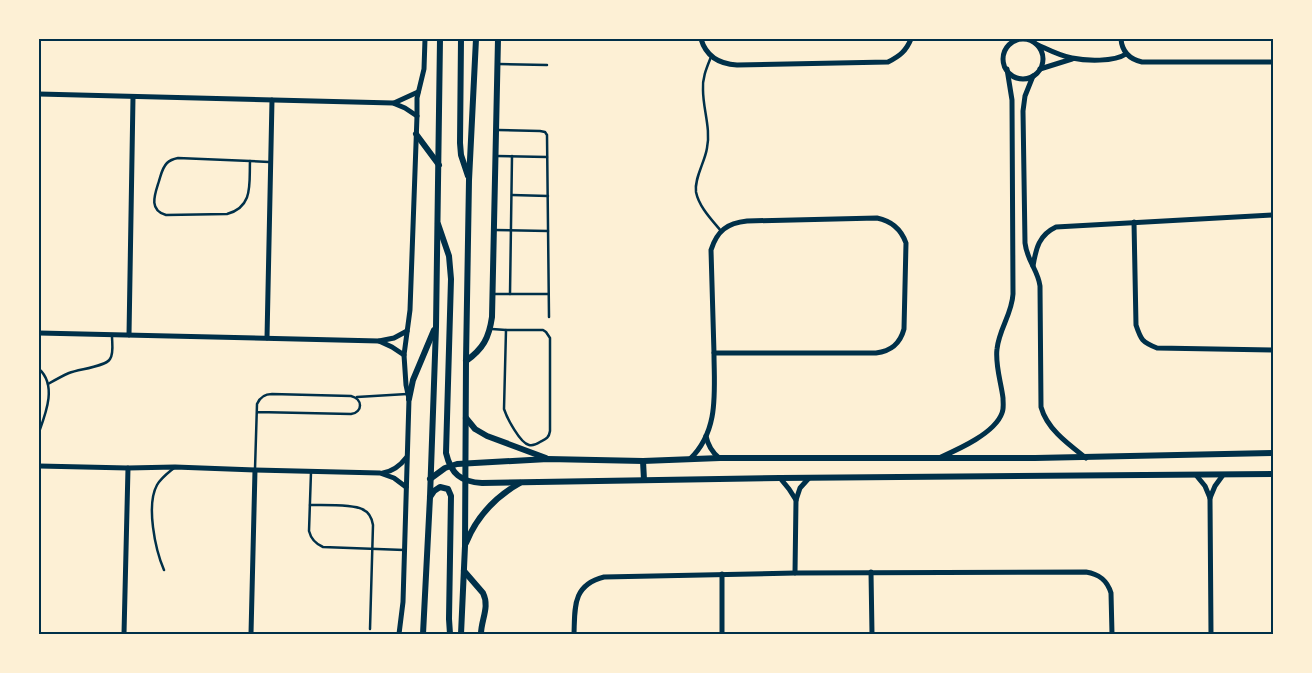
<svg xmlns="http://www.w3.org/2000/svg" width="1312" height="673" viewBox="0 0 1312 673" font-family="'Varela Round',sans-serif">
<style>
.lines{fill:none;stroke-linecap:round;stroke-linejoin:round}
.service{stroke:#003049;stroke-width:2.5}
.minor{stroke:#003049;stroke-width:5}
.tertiary{stroke:#003049;stroke-width:6}
.neatline{fill:none;stroke:#003049;stroke-width:2}
</style>
<rect width="100%" height="100%" fill="#fdf0d5"/>
<g class="lines">
<g class="service">
<path d="M711 57C707 67 702 78 703 90 703 109 711 129 707 148 705 162 694 178 696 192 699 207 712 220 721 231"/>
<path d="M499 64 547 65"/>
<path d="M498 130 540 131 545 132 547 135 549 317"/>
<path d="M497 156 547 157"/>
<path d="M178 158 250 161C249 183 254 207 227 214L166 215C148 210 155 194 159 181 161 175 162 168 167 163 170 160 173 159 178 158Z"/>
<path d="M250 161 269 162"/>
<path d="M512 195 548 196"/>
<path d="M495 230 548 231"/>
<path d="M493 294H548"/>
<path d="M510 294 512 156"/>
<path d="M492 329 506 330"/>
<path d="M506 330H543L546 332 550 338V431C549 438 546 439 540 442 537 444 533 446 529 445 520 443 507 418 504 409Z"/>
<path d="M39 369C57 385 46 413 39 432"/>
<path d="M48 384C55 380 62 376 69 373 79 369 105 367 110 359 114 353 112 343 112 336"/>
<path d="M357 397 407 394"/>
<path d="M255 469 257 404C260 397 265 394 272 394L351 396C363 399 363 412 351 414L257 412"/>
<path d="M311 472 309 531C311 539 316 544 323 547L404 550"/>
<path d="M310 505C322 505 353 504 362 509 369 512 372 518 373 525L370 629"/>
<path d="M164 570C155 549 146 505 157 485 161 478 168 473 174 468"/>
</g>
<g class="minor">
<path d="M701 39C706 56 719 64 737 65L888 62C900 56 906 51 911 39"/>
<path d="M1121 39C1122 52 1129 59 1142 62H1273"/>
<circle cx="1023" cy="59" r="20"/>
<path d="M1038 45C1049 50 1060 56 1072 58 1086 61 1114 62 1126 54"/>
<path d="M1040 69 1072 59"/>
<path d="M1033 76 1025 96 1023 111 1025 243C1027 261 1038 270 1040 286L1041 407C1047 429 1068 444 1086 458"/>
<path d="M39 94 393 103 405 108 417 116"/>
<path d="M394 103 418 92"/>
<path d="M877 218C892 221 901 229 906 243L904 329C900 344 891 351 876 353H714L711 250C717 231 727 223 747 221Z"/>
<path d="M1134 222 1136 325C1141 340 1142 342 1157 348L1273 350"/>
<path d="M1033 266C1036 248 1039 235 1056 227L1273 215"/>
<path d="M39 333 379 341 394 338 407 331"/>
<path d="M129 335 133 97"/>
<path d="M267 338 272 100"/>
<path d="M379 341 392 347 404 355"/>
<path d="M706 436C708 446 712 452 719 458"/>
<path d="M941 457C959 449 995 433 1002 413 1004 409 1003 403 1003 398 1001 382 995 365 997 349 999 329 1012 314 1013 294L1012 100 1007 69"/>
<path d="M690 459C720 430 714 390 714 353"/>
<path d="M39 466 128 468 175 467 255 470 380 473 394 478 406 487"/>
<path d="M383 473C393 471 400 466 406 458"/>
<path d="M1196 475 1205 486 1210 498 1211 634"/>
<path d="M780 478 789 489 796 500"/>
<path d="M1210 498 1215 486 1223 475"/>
<path d="M871 572 872 634"/>
<path d="M795 573 796 500 800 488 809 478"/>
<path d="M722 574V634"/>
<path d="M124 634 128 468"/>
<path d="M251 634 255 470"/>
<path d="M399 634 403 602 409 399 406 385 404 355 410 310 417 116V98L424 69 425 39"/>
<path d="M574 634C575 608 572 585 604 577L795 573 1086 572C1099 574 1107 580 1111 593L1112 634"/>
</g>
<g class="tertiary">
<path d="M461 39 460 143 461 155 468 176"/>
<path d="M416 134 439 165"/>
<path d="M438 224 449 256 451 279 446 453C451 474 461 482 482 483L780 478 1273 474"/>
<path d="M466 361C483 349 489 338 492 317L498 39"/>
<path d="M409 399 413 380 434 330"/>
<path d="M466 418 475 429 487 436 546 458"/>
<path d="M643 461 644 480"/>
<path d="M430 479 445 468 457 464 548 459 643 461 720 458H1035L1273 453"/>
<path d="M430 497 434 491 440 487 448 489 451 496 449 619 450 634"/>
<path d="M466 543C477 516 495 497 520 483"/>
<path d="M464 571 483 593C490 607 481 620 481 634"/>
<path d="M423 634 430 497 436 327 440 39"/>
<path d="M461 634 465 546 466 361 469 180 476 39"/>
</g>
</g>
<rect width="1312" height="673" fill="none" stroke="#fdf0d5" stroke-width="80"/>
<rect x="40" y="40" width="1232" height="593" class="neatline"/>
</svg>
